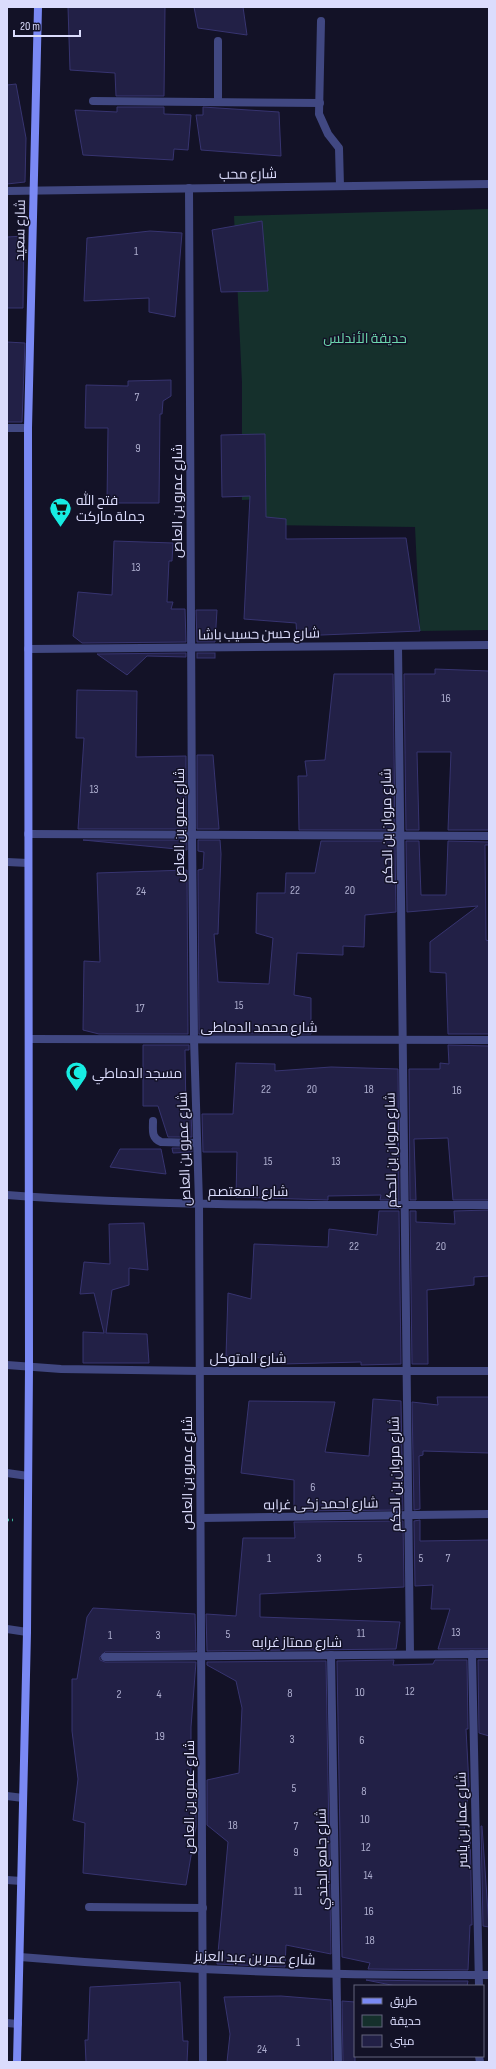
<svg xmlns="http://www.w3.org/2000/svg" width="496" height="2069" viewBox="0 0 496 2069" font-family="'Sofia Sans Condensed',Cairo,sans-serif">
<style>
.green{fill:#15302c}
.building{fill:#222046;stroke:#373470}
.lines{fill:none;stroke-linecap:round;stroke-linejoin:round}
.path{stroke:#3ab198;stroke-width:2.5;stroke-dasharray:2 3;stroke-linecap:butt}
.lane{stroke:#414882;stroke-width:8}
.street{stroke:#414882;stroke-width:8}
.secondary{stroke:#7a89f4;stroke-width:8}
.labels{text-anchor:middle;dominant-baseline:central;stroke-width:3;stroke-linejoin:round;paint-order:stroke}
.number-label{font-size:12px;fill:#adadce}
.street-label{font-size:14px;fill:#dbdcfc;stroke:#131227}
.park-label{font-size:14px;fill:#6cd7ad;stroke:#131227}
.poi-label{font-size:14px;fill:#dbdcfc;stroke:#131227;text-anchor:start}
</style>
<rect width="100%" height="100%" fill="#131227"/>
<path class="green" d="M489 209V630L420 631 415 527 265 525 263 499 242 500V383L234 216Z"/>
<g class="building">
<path d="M68 7H165L164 96H116L115 73 70 70Z"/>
<path d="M194 7H243L247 35 198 28Z"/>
<path d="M16 84 26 138 25 182 7 184V85Z"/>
<path d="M117 107H164V114L191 115 188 150 174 149 173 160 83 155 75 110 117 112Z"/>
<path d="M203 107 279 112 281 156 201 150 196 115H203Z"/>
<path d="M262 221 268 291 221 292 212 230Z"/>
<path d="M150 231 182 233 175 317 149 312V298L84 301 87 238Z"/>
<path d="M24 236 23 308H7V237Z"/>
<path d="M7 342 25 343 22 422H7Z"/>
<path d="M171 380V396L163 401 162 414H160L159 503H107L108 428H85L86 385 128 386V381Z"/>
<path d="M265 434 266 517 286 519V539L406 538 420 631 297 636 296 623 244 619 250 496 222 497 221 435Z"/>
<path d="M114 541 173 543 172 561H169L167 602H173L171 609H185L186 642 82 643 73 636 78 592 112 595Z"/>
<path d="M196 610H217L215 642H197Z"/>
<path d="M186 653V657L147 656 127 675 97 654Z"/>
<rect x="197" y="653" width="18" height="5"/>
<path d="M435 669 489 671V830H448L451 752H417L419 830H406L404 674H435Z"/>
<path d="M334 674H393L395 830H299L298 776H307L305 761 325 760Z"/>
<path d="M77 690 137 691 136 757 186 756V829H78L84 738H76Z"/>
<path d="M197 755H213L219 829H197Z"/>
<path d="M83 840H187V850Z"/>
<path d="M198 840H220L221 854 218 934H214L218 982 269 984 273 938 256 933 257 893H285L286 873H315L321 841H395L396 912 365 915 364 947 343 946V955L297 953 294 995 311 998V1034H199L198 870 203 869 204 852 198 851Z"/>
<path d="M406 841H419L421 895H446L448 841 489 842V845H485L486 940 489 941V1034H448L446 973 430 972V942L478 906 407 912Z"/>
<path d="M187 870 188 1034H99L83 1030 84 961 100 962 97 873Z"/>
<path d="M143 1045H189V1050H185L186 1114H191L192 1137H168L158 1106H143Z"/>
<path d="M448 1045 489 1046V1200H453L448 1138 414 1139 416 1200H410L409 1069H440V1063L449 1064Z"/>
<path d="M236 1063 275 1064V1071L331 1067 398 1069 399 1200H380L381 1195 328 1196V1200L236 1197 237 1152H203L202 1114H233Z"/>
<path d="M172 1148H192V1152L173 1153Z"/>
<path d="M120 1149H161L166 1174 110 1167Z"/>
<path d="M489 1210V1276L474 1277V1285L427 1290 428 1364H412L410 1211H416V1222L455 1224 454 1211Z"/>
<path d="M379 1211H399L401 1364 361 1365V1362L282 1364V1359L226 1356 228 1293 251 1299 254 1244 328 1247 329 1229 377 1235Z"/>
<path d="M144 1223 148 1270 129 1268V1285L112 1290 106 1333 147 1334 149 1363H83V1332L104 1333 94 1293 80 1294 84 1262 110 1264 109 1224Z"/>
<path d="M437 1397H489V1453L423 1451V1455L419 1456 420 1509 414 1510 412 1402 438 1405Z"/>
<path d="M373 1399 401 1401 403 1510 294 1511V1480L241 1473 249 1401 335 1402 325 1452 369 1456Z"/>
<path d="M420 1520V1541L489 1540V1649H438L450 1609H431L433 1585 415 1586 414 1521Z"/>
<path d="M403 1521 404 1587 260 1594V1617L400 1622 396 1649 207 1651 206 1614 236 1616 243 1538H295L294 1522Z"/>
<path d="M93 1608 195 1614 196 1651 105 1652 100 1657V1660L105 1662H196L191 1727V1784L196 1783V1827L186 1885 83 1873 85 1823 73 1820 78 1779 72 1731V1679H77L87 1617Z"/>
<path d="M394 1660 393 1665 433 1664 435 1660H467L468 1729H466L469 1785 464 1831 470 1829 472 1925H470L468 1970 368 1969 370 1963 342 1957 337 1661Z"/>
<path d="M478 1660H489V1736L479 1733Z"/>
<path d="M326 1661 331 1954 286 1945 285 1967 217 1964 228 1842 207 1825V1780L239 1773 242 1708 236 1681 207 1665V1662Z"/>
<path d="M481 1826H482L489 1927 483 1926Z"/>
<path d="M366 1980 430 1981H468L467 1986H396Z"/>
<path d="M180 1982 183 2041H188L187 2062H86L85 2040H88L90 1987Z"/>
<path d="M281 1996 331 2000 332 2062H227L230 2034 224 1997Z"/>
<path d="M342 2001 355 2002V2062H343Z"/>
</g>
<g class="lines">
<path class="path" d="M7 1520H13"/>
<g class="lane">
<path d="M321 21 319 114 328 134 339 148 340 186"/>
<path d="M218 41V102"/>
<path d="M93 101 320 103"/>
<path d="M7 862 28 863"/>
<path d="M153 1121C153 1130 151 1138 161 1142L197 1143"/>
<path d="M89 1907 203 1908"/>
</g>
<g class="street">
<path d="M189 188 192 835 194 1039 199 1203 203 2062"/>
<path d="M7 191 489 184"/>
<path d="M7 428H28"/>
<path d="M398 646 410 1654"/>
<path d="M28 649 489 645"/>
<path d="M28 834 489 836"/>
<path d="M29 1039 489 1040"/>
<path d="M7 1195C167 1207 328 1205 489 1205"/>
<path d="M7 1365 61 1369 200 1371H489"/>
<path d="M7 1473 28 1476"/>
<path d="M201 1518 489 1514"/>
<path d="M7 1629 27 1632"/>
<path d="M472 1654 479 1986"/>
<path d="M331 1655 338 2062"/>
<path d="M105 1657 489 1654"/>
<path d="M7 1796 23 1798"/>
<path d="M7 1880 21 1881"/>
<path d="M20 1957C176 1970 332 1976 489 1975"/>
<path d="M7 2023 18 2024"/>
<path d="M479 2056 480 2062"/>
</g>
<path class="secondary" d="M17 2062 27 1632 29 1367 28 428 38 7"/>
</g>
<defs>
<symbol id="supermarket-pin" viewBox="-11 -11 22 30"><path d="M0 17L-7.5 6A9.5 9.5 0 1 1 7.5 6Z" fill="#17ece2" stroke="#131227"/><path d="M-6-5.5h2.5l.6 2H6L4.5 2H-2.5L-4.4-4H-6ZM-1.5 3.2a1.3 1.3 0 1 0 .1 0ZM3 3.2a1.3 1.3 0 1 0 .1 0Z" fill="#111"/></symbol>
<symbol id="mosque-pin" viewBox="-11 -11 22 30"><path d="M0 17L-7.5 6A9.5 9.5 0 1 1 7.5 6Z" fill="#17ece2" stroke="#131227"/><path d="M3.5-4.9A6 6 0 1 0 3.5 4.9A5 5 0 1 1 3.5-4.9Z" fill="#111"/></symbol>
</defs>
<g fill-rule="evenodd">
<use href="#supermarket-pin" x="48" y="496" width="25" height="34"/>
<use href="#mosque-pin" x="64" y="1060" width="25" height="34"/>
</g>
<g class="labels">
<g class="number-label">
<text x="136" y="251">1</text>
<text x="137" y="397">7</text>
<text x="138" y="448">9</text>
<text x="136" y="567">13</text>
<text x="446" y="698">16</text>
<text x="94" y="789">13</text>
<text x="295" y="890">22</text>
<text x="350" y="890">20</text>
<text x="141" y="891">24</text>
<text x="239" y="1005">15</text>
<text x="140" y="1008">17</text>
<text x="266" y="1089">22</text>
<text x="312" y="1089">20</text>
<text x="369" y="1089">18</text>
<text x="457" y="1090">16</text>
<text x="268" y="1161">15</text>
<text x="336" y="1161">13</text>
<text x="354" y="1246">22</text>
<text x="441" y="1246">20</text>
<text x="313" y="1487">6</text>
<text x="269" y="1558">1</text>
<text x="319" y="1558">3</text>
<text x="360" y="1558">5</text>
<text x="421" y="1558">5</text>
<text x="448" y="1558">7</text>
<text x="456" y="1632">13</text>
<text x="361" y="1633">11</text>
<text x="228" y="1634">5</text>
<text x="110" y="1635">1</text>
<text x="158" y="1635">3</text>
<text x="410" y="1691">12</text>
<text x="360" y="1692">10</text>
<text x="290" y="1693">8</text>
<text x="119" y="1694">2</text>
<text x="159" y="1694">4</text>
<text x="160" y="1736">19</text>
<text x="292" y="1739">3</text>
<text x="362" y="1740">6</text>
<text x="294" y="1788">5</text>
<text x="364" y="1791">8</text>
<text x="365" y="1819">10</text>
<text x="233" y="1825">18</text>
<text x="296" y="1826">7</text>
<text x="366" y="1847">12</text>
<text x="296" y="1852">9</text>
<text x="368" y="1875">14</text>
<text x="298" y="1891">11</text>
<text x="369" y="1911">16</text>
<text x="370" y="1940">18</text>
<text x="298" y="2042">1</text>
<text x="262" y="2049">24</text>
</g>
<g class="street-label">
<text transform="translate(248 174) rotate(-1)">شارع محب</text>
<text transform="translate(20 230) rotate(-89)">شارع سعيد</text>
<text transform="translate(177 501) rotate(-90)">شارع عمرو بن العاص</text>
<text transform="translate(259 634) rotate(-1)">شارع حسن حسيب باشا</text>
<text transform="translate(179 825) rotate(-90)">شارع عمرو بن العاص</text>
<text transform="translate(387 826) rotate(-91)">شارع مروان بن الحكم</text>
<text x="259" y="1027">شارع محمد الدماطى</text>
<text transform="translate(184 1149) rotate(-92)">شارع عمرو بن العاص</text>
<text transform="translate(391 1150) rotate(-91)">شارع مروان بن الحكم</text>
<text x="248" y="1191">شارع المعتصم</text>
<text x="248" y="1358">شارع المتوكل</text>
<text transform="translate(187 1473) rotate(-90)">شارع عمرو بن العاص</text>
<text transform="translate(395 1474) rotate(-91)">شارع مروان بن الحكم</text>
<text transform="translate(321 1504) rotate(-1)">شارع احمد زكى غرابه</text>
<text x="297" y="1642">شارع ممتاز غرابه</text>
<text transform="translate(189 1797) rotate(-90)">شارع عمرو بن العاص</text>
<text transform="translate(462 1820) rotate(-91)">شارع عمار بن ياسر</text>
<text transform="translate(322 1859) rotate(-91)">شارع جامع الجندي</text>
<text transform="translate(255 1958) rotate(2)">شارع عمر بن عبد العزيز</text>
</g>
<g class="park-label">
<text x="365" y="338">حديقة الأندلس</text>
</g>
<g class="poi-label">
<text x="76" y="500">فتح الله<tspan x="76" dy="16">جملة ماركت</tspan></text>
<text x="92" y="1073">مسجد الدماطي</text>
</g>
</g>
<rect width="496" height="2069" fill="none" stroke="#dbdcfc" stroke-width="16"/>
<rect x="354" y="1985" width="130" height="72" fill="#131227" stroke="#63637c"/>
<rect x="362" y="1998" width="20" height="6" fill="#7a89f4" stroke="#63637c"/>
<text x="390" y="2005" font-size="12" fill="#dbdcfc">طريق</text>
<rect x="362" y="2015" width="20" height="12" fill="#15302c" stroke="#63637c"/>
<text x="390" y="2025" font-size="12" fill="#dbdcfc">حديقة</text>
<rect x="362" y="2035" width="20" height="12" fill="#222046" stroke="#63637c"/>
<text x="390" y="2045" font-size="12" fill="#dbdcfc">مبنى</text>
<path d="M14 30v6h66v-6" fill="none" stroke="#dbdcfc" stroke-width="2"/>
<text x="20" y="30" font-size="12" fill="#dbdcfc" stroke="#131227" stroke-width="3" paint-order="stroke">20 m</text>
</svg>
